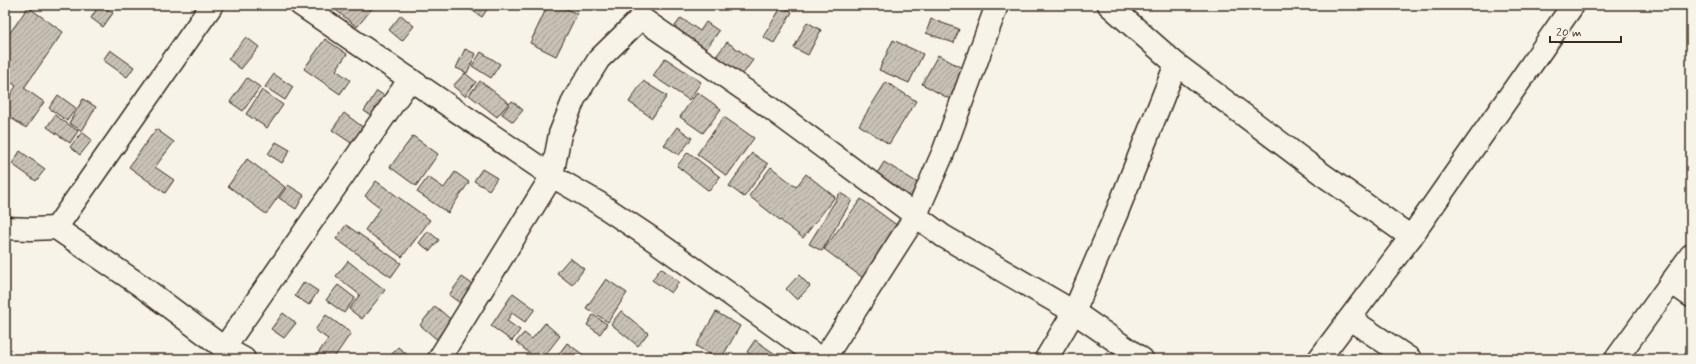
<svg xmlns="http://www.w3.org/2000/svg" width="1696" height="364" viewBox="0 0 1696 364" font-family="Mynerve,sans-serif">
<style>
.building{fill:url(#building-hatch);stroke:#3b2a1e}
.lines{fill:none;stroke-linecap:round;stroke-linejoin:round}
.minor-casing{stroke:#3b2a1e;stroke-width:25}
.minor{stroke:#f7f3e8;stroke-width:22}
</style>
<defs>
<pattern id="building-hatch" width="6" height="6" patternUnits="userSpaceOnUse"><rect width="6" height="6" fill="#c8c1b6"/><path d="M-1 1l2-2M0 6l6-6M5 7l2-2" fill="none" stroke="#a49d93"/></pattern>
</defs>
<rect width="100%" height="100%" fill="#f7f3e8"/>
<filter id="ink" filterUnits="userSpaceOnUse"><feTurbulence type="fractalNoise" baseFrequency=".025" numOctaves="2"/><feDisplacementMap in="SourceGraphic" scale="8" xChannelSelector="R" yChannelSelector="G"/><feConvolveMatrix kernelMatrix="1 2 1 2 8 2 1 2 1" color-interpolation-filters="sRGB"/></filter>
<g filter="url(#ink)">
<g class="building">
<path d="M99 5 113 13 103 27 91 18Z"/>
<path d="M336 5H375L357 27 333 8Z"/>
<path d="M464 5H490L482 17Z"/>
<path d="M548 5H559L577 14 556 56 530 43Z"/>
<path d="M782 6 792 12 774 43 763 37Z"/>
<path d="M28 7 63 32 24 88 44 102 26 128 5 114V103L16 86 5 78V40Z"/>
<path d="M401 15 414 26 402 41 389 30Z"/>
<path d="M681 18 700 31 706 22 719 31 704 52 672 30Z"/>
<path d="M931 19 959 29 954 43 926 33Z"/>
<path d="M807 22 821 30 808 55 794 48Z"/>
<path d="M246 37 259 47 241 69 228 59Z"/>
<path d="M325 39 347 54 336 70 350 80 340 94 304 69Z"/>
<path d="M893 40 923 54 909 83 879 70Z"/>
<path d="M727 42 753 60 740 78 714 59Z"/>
<path d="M465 49 476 54 467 73 456 68Z"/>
<path d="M110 50 134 67 127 77 103 60Z"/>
<path d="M481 52 500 64 491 78 472 66Z"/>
<path d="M938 55 973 74 957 103 922 84Z"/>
<path d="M665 58 701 82 689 100 653 76Z"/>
<path d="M465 73 476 82 465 96 453 86Z"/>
<path d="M274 74 293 87 285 100 265 87Z"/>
<path d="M247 78 260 87 243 111 230 102Z"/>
<path d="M480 81 509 103 497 117 469 95Z"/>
<path d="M643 81 667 96 652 118 629 102Z"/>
<path d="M886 82 916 101 889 144 859 125Z"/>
<path d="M262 90 283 105 267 128 246 114Z"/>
<path d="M377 91 389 99 377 119 364 111Z"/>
<path d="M697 92 721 109 703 133 680 117Z"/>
<path d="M58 95 76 108 67 121 49 108Z"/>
<path d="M83 99 96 107 82 131 69 123Z"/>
<path d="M512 101 523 110 513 122 502 114Z"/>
<path d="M344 113 368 131 357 147 332 130Z"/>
<path d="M55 115 78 131 70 143 47 127Z"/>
<path d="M724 117 754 138 727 176 697 154Z"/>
<path d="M677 127 692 138 679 155 664 145Z"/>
<path d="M156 129 174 142 155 167 174 180 165 193 129 167Z"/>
<path d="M82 132 92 140 80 155 70 147Z"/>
<path d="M413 136 438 154 416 186 390 167Z"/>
<path d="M276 142 290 150 282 163 268 154Z"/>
<path d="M20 151 45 169 36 181 12 164Z"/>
<path d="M688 152 720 177 709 191 677 166Z"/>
<path d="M752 153 768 164 744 197 729 186Z"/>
<path d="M247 159 285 187 266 214 228 186Z"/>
<path d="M884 162 931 191 922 207 874 178Z"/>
<path d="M771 167 796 187 806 174 835 197 803 238 749 196Z"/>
<path d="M482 169 497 178 489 190 474 181Z"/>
<path d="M455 172 469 182 448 213 417 192 428 177 444 188Z"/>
<path d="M376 181 430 220 402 257 365 230 381 208 365 196Z"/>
<path d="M288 185 304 195 296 209 279 198Z"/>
<path d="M840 193 852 200 822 251 809 244Z"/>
<path d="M861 199 909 234 867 281 824 249Z"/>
<path d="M346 225 401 263 391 277 336 239Z"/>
<path d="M428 231 439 240 430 251 419 243Z"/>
<path d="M570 258 584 269 572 285 557 273Z"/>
<path d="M348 261 385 290 362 319 349 309 360 295 336 276Z"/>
<path d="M661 268 679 282 671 293 652 280Z"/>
<path d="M799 275 810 286 797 300 786 289Z"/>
<path d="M462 277 481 290 468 309 449 295Z"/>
<path d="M606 279 627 293 608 322 586 308Z"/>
<path d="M304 282 318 291 309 305 295 296Z"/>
<path d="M338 285 355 298 344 313 326 300Z"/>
<path d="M513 293 535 309 525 322 512 313 507 321 520 330 512 341 491 326Z"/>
<path d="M435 306 455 323 440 342 420 325Z"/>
<path d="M621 311 648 333 638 346 611 324Z"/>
<path d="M716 312 740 326 721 359H718L696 346Z"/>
<path d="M283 313 296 323 284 338 271 329Z"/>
<path d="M326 315 351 333 333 359H314L328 339 315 330Z"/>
<path d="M593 315 607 324 600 334 587 325Z"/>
<path d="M545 323 560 336 542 359H536L516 342 524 333 532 339Z"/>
<path d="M755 340 778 356 776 359H756L747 352Z"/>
<path d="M567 343 589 359H555Z"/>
<path d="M398 347 411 358 410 359H388Z"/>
<path d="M685 354 692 359H681Z"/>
</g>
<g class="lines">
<defs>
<g id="minor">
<path d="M301 5 552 176 597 202 651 238 821 359"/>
<path d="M1109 5 1176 64 1322 174 1411 237"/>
<path d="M5 228 31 229 56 228 140 285 224 348 244 359"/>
<path d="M56 228 212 5"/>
<path d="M1671 282 1691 296"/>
<path d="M1350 319 1410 359"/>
<path d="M224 348 410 79"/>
<path d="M439 359 552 176 560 134 574 99 599 59 641 18 762 102 943 236 1074 312 1142 359"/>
<path d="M824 359 915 217 943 153 997 5"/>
<path d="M1046 359 1074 312 1117 212 1176 64"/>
<path d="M1319 359 1411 237 1573 5"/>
<path d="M1616 359 1691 255"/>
</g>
</defs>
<use href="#minor" class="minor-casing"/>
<use href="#minor" class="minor"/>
</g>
</g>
<rect width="1696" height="364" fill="none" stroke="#f7f3e8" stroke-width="20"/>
<rect x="10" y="10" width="1676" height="344" fill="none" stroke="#3b2a1e" stroke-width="1.5" filter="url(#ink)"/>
<path d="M1550 36v6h71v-6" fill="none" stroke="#3b2a1e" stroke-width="2"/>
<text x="1556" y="36" font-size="12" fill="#3b2a1e" stroke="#f7f3e8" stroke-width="3" paint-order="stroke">20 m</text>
</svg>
